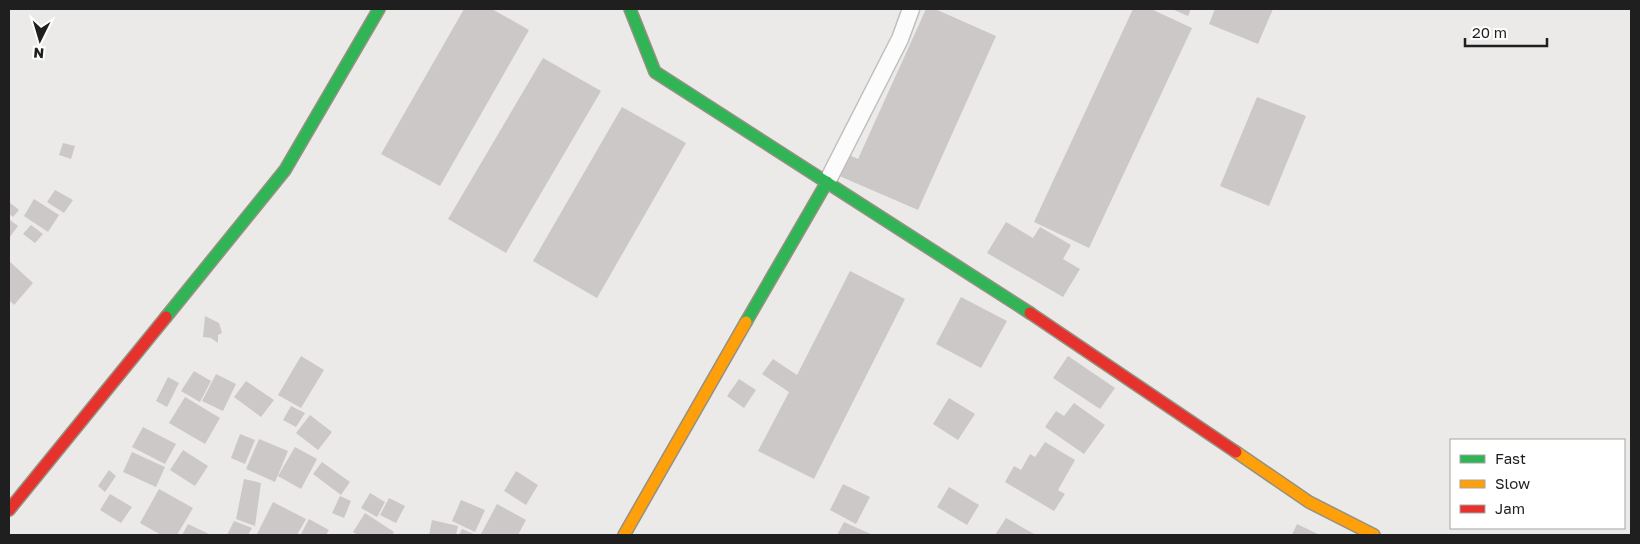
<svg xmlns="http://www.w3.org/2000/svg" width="1640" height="544" viewBox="0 0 1640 544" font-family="'Golos Text',sans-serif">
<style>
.building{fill:#cbc8c7}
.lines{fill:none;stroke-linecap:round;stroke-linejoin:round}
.lane-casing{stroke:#c0bfbe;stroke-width:19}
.fast-casing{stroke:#959182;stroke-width:14}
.slow-casing{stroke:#959182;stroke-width:14}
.jam-casing{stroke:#959182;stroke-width:14}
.lane{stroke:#fcfcfc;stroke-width:16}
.fast{stroke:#30b455;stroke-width:11}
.slow{stroke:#ff9f0a;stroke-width:11}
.jam{stroke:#e5322d;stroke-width:11}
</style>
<rect width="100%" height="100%" fill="#eceae8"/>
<g class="building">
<path d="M464 9H492L529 30 440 186 381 154Z"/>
<path d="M926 9H935L996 36 918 210 837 175 847 154 858 159Z"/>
<path d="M1133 9H1151L1192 28 1089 248 1034 222Z"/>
<path d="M1172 9H1191L1188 16Z"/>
<path d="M1215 9H1273L1258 44 1209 24Z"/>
<path d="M543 58 601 91 506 253 448 219Z"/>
<path d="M1257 97 1306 116 1269 206 1220 186Z"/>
<path d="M622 107 686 143 597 298 533 261Z"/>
<path d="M63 143 75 146 71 159 59 155Z"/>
<path d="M55 190 73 200 64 213 47 202Z"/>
<path d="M34 199 59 215 48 232 24 216Z"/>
<path d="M9 202 19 210 13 217 9 214Z"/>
<path d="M9 219 18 226 9 238Z"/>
<path d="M1006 222 1033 238 1040 227 1071 245 1063 259 1080 269 1063 297 987 253Z"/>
<path d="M31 225 43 234 35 243 23 234Z"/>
<path d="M9 261 33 283 14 305 9 300Z"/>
<path d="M850 271 905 299 814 479 758 451 789 392 762 374 773 359 797 375Z"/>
<path d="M961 297 1007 321 981 368 936 344Z"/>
<path d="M205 316 219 323 222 333 218 335V343L211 338 203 337Z"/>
<path d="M301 356 324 370 301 408 278 395Z"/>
<path d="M1068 356 1115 388 1100 409 1053 378Z"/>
<path d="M194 371 211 381 200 402 181 391Z"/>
<path d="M216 374 236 384 223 411 202 401Z"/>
<path d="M168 377 179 383 167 407 156 401Z"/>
<path d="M739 379 756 390 744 408 727 396Z"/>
<path d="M246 381 274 400 261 417 234 397Z"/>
<path d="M185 397 220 418 205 444 169 423Z"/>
<path d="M949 398 975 414 958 440 933 424Z"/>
<path d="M1074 403 1105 425 1084 454 1045 427 1056 411 1064 416Z"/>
<path d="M291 406 305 413 296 427 283 420Z"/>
<path d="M310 415 332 432 318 450 296 433Z"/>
<path d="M143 427 176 444 165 464 132 447Z"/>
<path d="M240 434 255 440 245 464 231 458Z"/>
<path d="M259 439 288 451 275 482 246 469Z"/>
<path d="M1045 442 1075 460 1058 490 1065 494 1054 511 1005 482 1014 466 1021 470 1030 454 1035 457Z"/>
<path d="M295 447 317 459 301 489 278 476Z"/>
<path d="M183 450 208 466 195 486 170 470Z"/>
<path d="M132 452 165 467 156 487 123 472Z"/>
<path d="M322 462 350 482 341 495 313 474Z"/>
<path d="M109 470 116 476 105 492 98 486Z"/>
<path d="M516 471 538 485 526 505 504 491Z"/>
<path d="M244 479 261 483 255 526 236 519Z"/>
<path d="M843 484 870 497 856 524 830 510Z"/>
<path d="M949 487 979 505 967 525 937 507Z"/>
<path d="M159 489 193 508 177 535H161L140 523Z"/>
<path d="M370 493 385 502 377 517 361 508Z"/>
<path d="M110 494 132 507 121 523 100 510Z"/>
<path d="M340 496 351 501 344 518 332 513Z"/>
<path d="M389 498 405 506 396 523 380 515Z"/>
<path d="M461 500 485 510 475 532 452 521Z"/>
<path d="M273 502 306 519 297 535H259L257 534Z"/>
<path d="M497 504 526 520 518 535 481 534Z"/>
<path d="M365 513 394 532 392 535H358L353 532Z"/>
<path d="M1006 518 1036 535H995Z"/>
<path d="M309 519 329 530 326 535 301 534Z"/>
<path d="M432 520 458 526 456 535H429Z"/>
<path d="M234 521 252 528 248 535H227Z"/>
<path d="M844 522 855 527 873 535H837Z"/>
<path d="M188 524 211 535H182Z"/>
<path d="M1297 524 1320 535H1292Z"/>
<path d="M462 529 476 535H459Z"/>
</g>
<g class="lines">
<defs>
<path id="lane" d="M827 182 900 39 911 9"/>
<g id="fast">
<path d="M630 9 655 72 1030 313"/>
<path d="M166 317 285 170 379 9"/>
<path d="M746 322 827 182"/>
</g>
<g id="slow">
<path d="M1236 452 1309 502 1374 535"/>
<path d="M624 535 746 322"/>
</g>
<g id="jam">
<path d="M1030 313 1236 452"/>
<path d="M9 510 166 317"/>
</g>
</defs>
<use href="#lane" class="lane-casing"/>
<use href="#fast" class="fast-casing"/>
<use href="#slow" class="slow-casing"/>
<use href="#jam" class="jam-casing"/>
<use href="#lane" class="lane"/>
<use href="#fast" class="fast"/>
<use href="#slow" class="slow"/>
<use href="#jam" class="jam"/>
</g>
<rect width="1640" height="544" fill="none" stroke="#1f1f1f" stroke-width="20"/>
<rect x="1450" y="439" width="175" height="90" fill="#ffffff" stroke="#a5a5a5"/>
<rect x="1460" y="455" width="25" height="8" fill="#30b455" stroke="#a5a5a5"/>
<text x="1495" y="464" font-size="15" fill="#1f1f1f">Fast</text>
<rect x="1460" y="480" width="25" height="8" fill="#ff9f0a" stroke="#a5a5a5"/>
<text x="1495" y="489" font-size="15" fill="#1f1f1f">Slow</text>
<rect x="1460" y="505" width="25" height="8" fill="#e5322d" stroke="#a5a5a5"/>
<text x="1495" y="514" font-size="15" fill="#1f1f1f">Jam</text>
<g transform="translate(40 40) rotate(185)" stroke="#ffffff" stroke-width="4" paint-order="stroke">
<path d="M0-4L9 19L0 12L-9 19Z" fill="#1f1f1f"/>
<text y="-8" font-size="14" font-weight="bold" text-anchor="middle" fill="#1f1f1f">N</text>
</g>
<path d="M1465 38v8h82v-8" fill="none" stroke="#1f1f1f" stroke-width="2.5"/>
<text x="1472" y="38" font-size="15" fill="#1f1f1f" stroke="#ffffff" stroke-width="4" paint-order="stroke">20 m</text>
</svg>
